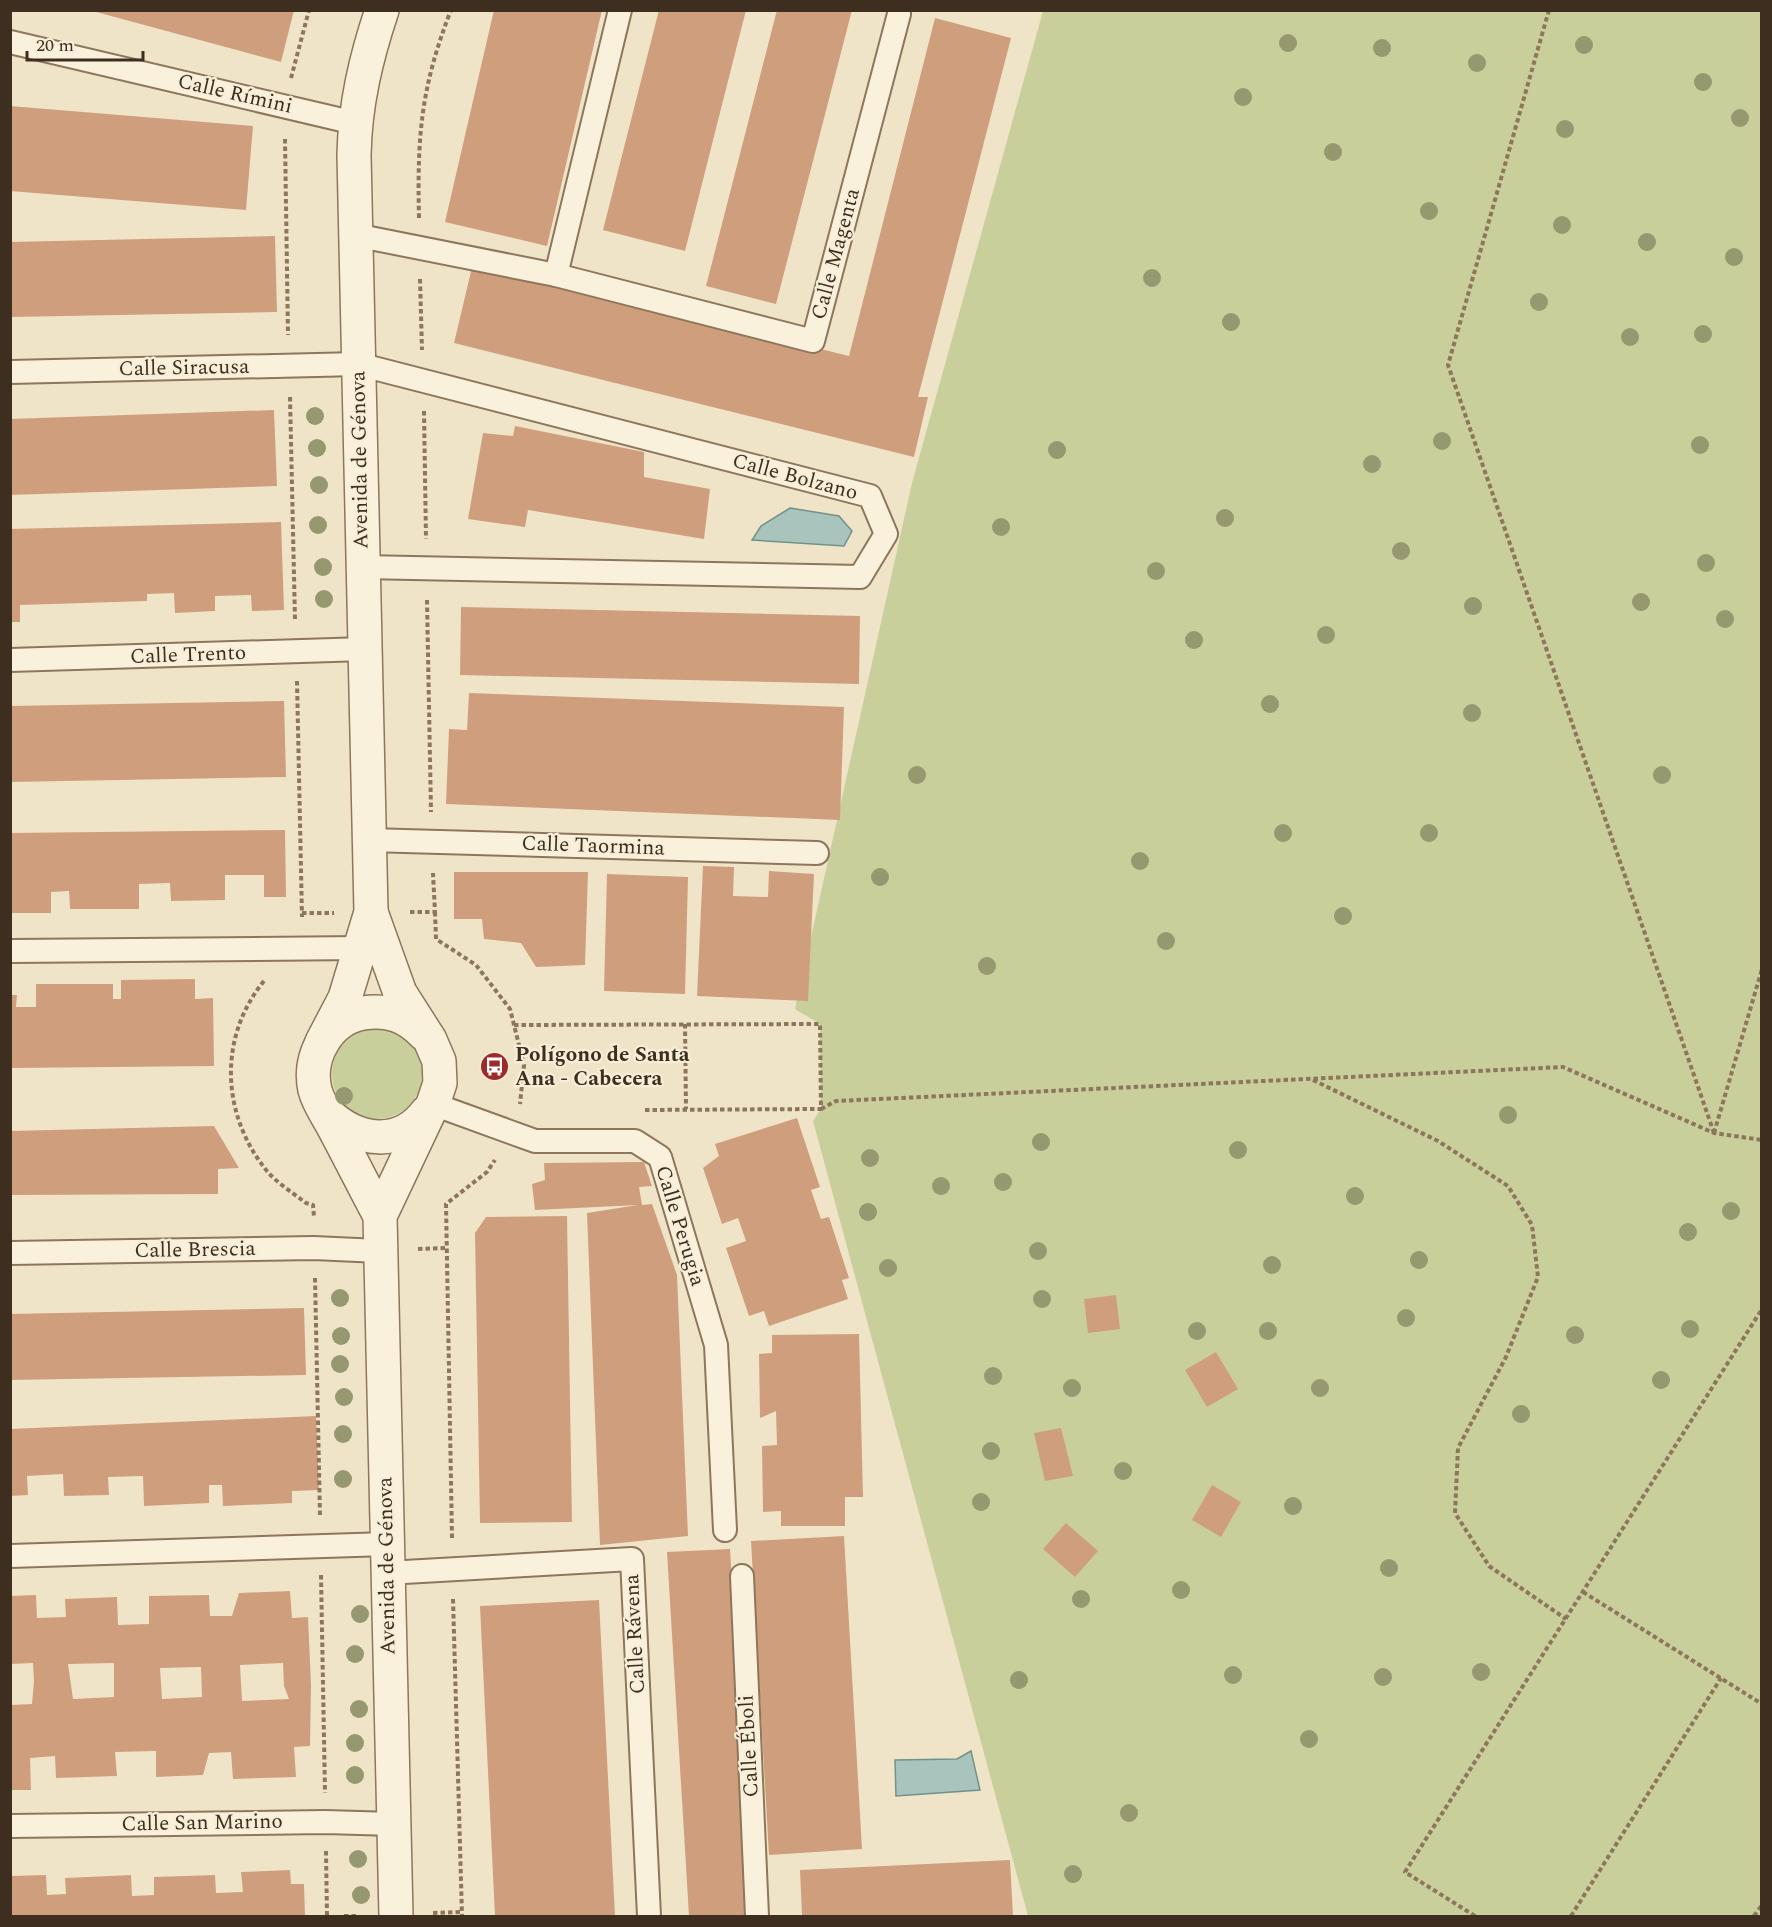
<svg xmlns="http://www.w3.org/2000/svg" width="1772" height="1927" viewBox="0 0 1772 1927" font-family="Spectral,serif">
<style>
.green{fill:#c9cf9b}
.water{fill:#a9c4bc;stroke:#6f938a;stroke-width:1.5}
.building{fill:#cf9f7d;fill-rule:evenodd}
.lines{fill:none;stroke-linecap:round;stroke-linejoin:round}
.service-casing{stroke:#8d765c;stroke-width:26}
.tertiary-casing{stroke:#8d765c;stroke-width:36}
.path{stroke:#8d765c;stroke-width:4;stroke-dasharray:4.5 3;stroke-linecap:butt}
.service{stroke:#faf1dc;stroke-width:22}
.tertiary{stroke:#faf1dc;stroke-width:33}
.tree{fill:#96986f}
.labels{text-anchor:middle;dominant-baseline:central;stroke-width:4.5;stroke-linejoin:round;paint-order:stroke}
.street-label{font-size:21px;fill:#3d2e20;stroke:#f7eed8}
.poi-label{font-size:21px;font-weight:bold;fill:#3d2e20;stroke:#f7eed8;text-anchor:start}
</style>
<rect width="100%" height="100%" fill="#f0e4c8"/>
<g class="green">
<path d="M1043 11H1761V1916H1028L813 1121 821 1109 820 1024 795 1009 912 483Z"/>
<circle cx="377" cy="1074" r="45"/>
</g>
<g class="water">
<path d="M790 508 839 516 852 531 844 546 752 540 761 526Z"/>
<path d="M971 1751 980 1790 896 1796 895 1760 957 1759Z"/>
</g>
<g class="building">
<path d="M89 10H294L281 62Z"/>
<path d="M494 10H602L547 246 445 222Z"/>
<path d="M659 10H746L685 251 603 230Z"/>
<path d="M777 10H852L776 304 706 286Z"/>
<path d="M935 18 1011 38 918 397H928L914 457 454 343 473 263 849 356Z"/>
<path d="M10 106 253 126 246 210 10 191Z"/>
<path d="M275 236 277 312 10 317V242Z"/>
<path d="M274 410 277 486 10 495V419Z"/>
<path d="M515 426 644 452V477L710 489 704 539 528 510 525 527 468 519 483 433 513 436Z"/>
<path d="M281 522 284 610 252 611 251 595 215 596V611L175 613 174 593 147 594V601L20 605V622H10V529Z"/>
<path d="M461 607 860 616 859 684 460 675Z"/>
<path d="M469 693 844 707 840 820 446 804 449 729 467 730Z"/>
<path d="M284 701 286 777 10 782V706Z"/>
<path d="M285 830 286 897H264V875H225V900L171 901 170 883 139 884V909H70L69 891 51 892V913H10V833Z"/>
<path d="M703 866 734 867 733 896 768 897 769 871 814 874 808 1001 697 996Z"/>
<path d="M454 872H588L585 965 536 967 521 943 484 939 482 919H454Z"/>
<path d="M607 874 688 877 685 994 604 991Z"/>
<path d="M195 979V999L213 998 214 1066 10 1068V995H17L16 1007H36V984H113V999H121V980Z"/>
<path d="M797 1118 820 1187 811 1190 821 1219 829 1217 849 1278 842 1280 848 1299 769 1326 764 1311 749 1316 726 1248 746 1241 738 1218 722 1224 703 1168 719 1156 715 1144Z"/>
<path d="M214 1126 239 1168 218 1169V1194L10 1195V1131Z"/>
<path d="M644 1162 652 1186 639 1187 642 1205 652 1204 677 1275 688 1536 600 1545 587 1213 638 1205 535 1210 532 1184 545 1180 544 1163Z"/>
<path d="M567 1216 572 1522 480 1523 475 1233 486 1217Z"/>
<path d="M1116 1295 1120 1329 1088 1333 1084 1299Z"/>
<path d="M304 1308 306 1375 10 1380V1314Z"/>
<path d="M859 1334 863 1497H845V1526H781V1511L763 1512 762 1446 777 1445 776 1411 760 1418 759 1354 772 1353V1335Z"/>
<path d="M1216 1352 1238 1389 1207 1407 1185 1370Z"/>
<path d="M316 1416 319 1490 292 1491V1503L223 1506 222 1485H209V1503L144 1506 143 1476 108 1477 109 1495 64 1496 63 1474 27 1476 28 1495 10 1496V1429Z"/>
<path d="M1061 1428 1073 1476 1045 1481 1034 1433Z"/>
<path d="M1212 1485 1241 1502 1221 1537 1192 1520Z"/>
<path d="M1066 1523 1098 1551 1075 1577 1043 1549Z"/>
<path d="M844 1536 862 1849 769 1855 751 1541Z"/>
<path d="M730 1549 752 1916H689L667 1552Z"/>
<path d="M290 1591 292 1618 308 1617 311 1685 310 1746 294 1747 296 1777 233 1779 231 1752 209 1753 203 1775 156 1777V1751L115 1752 117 1776 56 1778 55 1756 30 1758 31 1790H10V1705L32 1704 34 1681 33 1663 10 1664V1596L36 1595 37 1618 66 1617 65 1599 117 1597 118 1625 149 1624V1596L209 1595 210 1616H232L239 1593ZM114 1663V1697L73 1699 68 1664ZM283 1663 284 1686 289 1699 242 1701 240 1665ZM201 1667 202 1697 162 1699 160 1668Z"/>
<path d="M599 1600 615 1916H495L480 1606Z"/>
<path d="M1010 1860 1013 1916H802L800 1870Z"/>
<path d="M290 1870 291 1884H304L305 1916H10V1876L46 1875 47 1895 66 1894 65 1878 131 1875 132 1896 154 1895V1877L215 1875 216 1893 243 1892 241 1872Z"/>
</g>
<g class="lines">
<defs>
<g id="service">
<path d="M10 42 355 123"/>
<path d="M355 235 556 275 813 341 899 14"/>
<path d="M556 275 620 10"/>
<path d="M10 372 358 364 870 496 886 534 860 577 363 567"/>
<path d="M10 660 365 649"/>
<path d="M369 840 817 853"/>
<path d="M10 951 362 948"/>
<path d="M433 1104 535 1141H635L660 1157 716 1345 725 1530"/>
<path d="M10 1253 314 1248 379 1251"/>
<path d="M10 1556 387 1544"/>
<path d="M387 1573 632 1559 649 1916"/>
<path d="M742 1576 757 1916"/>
<path d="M10 1826 325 1822 394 1824"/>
</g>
<g id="tertiary">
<path d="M371 912 400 993 430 1040 439 1061 440 1083 433 1104 380 1216 396 1916"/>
<path d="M322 1042 345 998 371 912 354 155C355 104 366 58 382 10"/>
<path d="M327 1113C357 1142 400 1148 427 1112"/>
<path d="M380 1216C364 1186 349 1156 333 1126 327 1115 318 1102 315 1090 307 1056 329 1019 363 1013 388 1009 407 1016 424 1034"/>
</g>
</defs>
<use href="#service" class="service-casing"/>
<use href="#tertiary" class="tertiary-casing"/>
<g class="path">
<path d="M1549 10 1448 365 1714 1133"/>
<path d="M291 78 309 10"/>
<path d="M285 139 288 335"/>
<path d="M419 218C417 136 421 87 451 10"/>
<path d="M420 279 422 350"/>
<path d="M290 397 295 620"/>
<path d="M424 411 426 539"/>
<path d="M427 600 431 812"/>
<path d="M297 681 302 917"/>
<path d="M410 912H435L433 873"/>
<path d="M435 912 436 939 476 965 510 1009 524 1065 520 1104"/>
<path d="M302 913H334"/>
<path d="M264 981C218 1037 221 1115 267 1171 277 1183 293 1193 306 1203L313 1205 314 1217"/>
<path d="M685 1024 686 1109"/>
<path d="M514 1025 820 1024 821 1109 643 1110"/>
<path d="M1313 1080 1438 1141 1508 1186 1532 1225 1538 1277 1506 1357 1458 1448 1455 1513 1489 1566 1566 1619"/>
<path d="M821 1109 836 1101 1563 1067 1714 1133 1762 1140"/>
<path d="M1714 1133 1762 969"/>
<path d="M418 1249 447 1248"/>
<path d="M315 1278 320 1517"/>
<path d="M452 1538 446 1204 487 1172 495 1160"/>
<path d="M321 1575 325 1793"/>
<path d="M1583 1592 1762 1704"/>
<path d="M453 1599 462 1916"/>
<path d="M326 1851 327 1916"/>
<path d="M433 1913 462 1912"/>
<path d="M344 1916H359"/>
<path d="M1475 1916 1405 1872 1762 1309"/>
<path d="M1571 1916 1721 1678"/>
<path d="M1754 1916 1762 1905"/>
</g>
<use href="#service" class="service"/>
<use href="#tertiary" class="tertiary"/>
</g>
<g class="tree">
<circle cx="1288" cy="43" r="9"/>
<circle cx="1584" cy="45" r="9"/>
<circle cx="1382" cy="48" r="9"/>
<circle cx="1477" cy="63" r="9"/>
<circle cx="1703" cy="82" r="9"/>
<circle cx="1243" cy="97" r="9"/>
<circle cx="1740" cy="118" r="9"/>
<circle cx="1565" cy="129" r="9"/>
<circle cx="1333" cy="152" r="9"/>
<circle cx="1429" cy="211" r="9"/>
<circle cx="1562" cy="225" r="9"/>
<circle cx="1647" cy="242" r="9"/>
<circle cx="1734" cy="257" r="9"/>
<circle cx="1152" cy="278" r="9"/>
<circle cx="1539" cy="302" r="9"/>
<circle cx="1231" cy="322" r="9"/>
<circle cx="1703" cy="334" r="9"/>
<circle cx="1630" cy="337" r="9"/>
<circle cx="315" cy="416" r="9"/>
<circle cx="1442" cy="441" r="9"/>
<circle cx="1700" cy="445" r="9"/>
<circle cx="317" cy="448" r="9"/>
<circle cx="1057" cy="450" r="9"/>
<circle cx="1372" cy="464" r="9"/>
<circle cx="319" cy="485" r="9"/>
<circle cx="1225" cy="518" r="9"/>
<circle cx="318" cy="525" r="9"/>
<circle cx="1001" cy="527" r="9"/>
<circle cx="1401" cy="551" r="9"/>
<circle cx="1706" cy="563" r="9"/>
<circle cx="323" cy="567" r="9"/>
<circle cx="1156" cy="571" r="9"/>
<circle cx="324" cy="599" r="9"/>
<circle cx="1641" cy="602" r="9"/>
<circle cx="1473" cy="606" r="9"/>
<circle cx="1725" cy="619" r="9"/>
<circle cx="1326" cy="635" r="9"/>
<circle cx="1194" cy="640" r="9"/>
<circle cx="1270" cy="704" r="9"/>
<circle cx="1472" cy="713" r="9"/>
<circle cx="917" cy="775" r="9"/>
<circle cx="1662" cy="775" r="9"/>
<circle cx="1283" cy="833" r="9"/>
<circle cx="1429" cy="833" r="9"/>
<circle cx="1140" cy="861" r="9"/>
<circle cx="880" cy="877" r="9"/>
<circle cx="1343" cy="916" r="9"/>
<circle cx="1166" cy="941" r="9"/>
<circle cx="987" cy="966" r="9"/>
<circle cx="344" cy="1096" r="9"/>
<circle cx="1508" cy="1115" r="9"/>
<circle cx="1041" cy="1142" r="9"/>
<circle cx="1238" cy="1150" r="9"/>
<circle cx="870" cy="1158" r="9"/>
<circle cx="1003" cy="1182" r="9"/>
<circle cx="941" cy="1186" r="9"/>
<circle cx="1355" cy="1196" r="9"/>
<circle cx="1731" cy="1211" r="9"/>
<circle cx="868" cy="1212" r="9"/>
<circle cx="1688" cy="1232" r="9"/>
<circle cx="1038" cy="1251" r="9"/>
<circle cx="1419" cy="1260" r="9"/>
<circle cx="1272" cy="1265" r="9"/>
<circle cx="888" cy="1268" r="9"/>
<circle cx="340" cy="1298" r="9"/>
<circle cx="1042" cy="1299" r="9"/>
<circle cx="1406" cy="1318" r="9"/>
<circle cx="1690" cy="1329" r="9"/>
<circle cx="1197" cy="1331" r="9"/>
<circle cx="1268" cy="1331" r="9"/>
<circle cx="1575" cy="1335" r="9"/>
<circle cx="341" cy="1336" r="9"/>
<circle cx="340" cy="1364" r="9"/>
<circle cx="993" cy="1376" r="9"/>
<circle cx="1661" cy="1380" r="9"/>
<circle cx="1072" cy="1388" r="9"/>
<circle cx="1320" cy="1388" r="9"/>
<circle cx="344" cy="1397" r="9"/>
<circle cx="1521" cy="1414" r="9"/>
<circle cx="343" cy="1434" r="9"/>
<circle cx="991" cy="1451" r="9"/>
<circle cx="1123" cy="1471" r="9"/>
<circle cx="343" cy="1479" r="9"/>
<circle cx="981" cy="1502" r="9"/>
<circle cx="1293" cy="1506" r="9"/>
<circle cx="1389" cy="1568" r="9"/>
<circle cx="1181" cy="1590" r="9"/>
<circle cx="1081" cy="1599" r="9"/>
<circle cx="360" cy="1614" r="9"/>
<circle cx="355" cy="1654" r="9"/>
<circle cx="1481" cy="1672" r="9"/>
<circle cx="1233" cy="1675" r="9"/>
<circle cx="1383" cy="1677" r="9"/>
<circle cx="1019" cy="1680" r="9"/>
<circle cx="359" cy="1709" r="9"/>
<circle cx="1309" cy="1739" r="9"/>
<circle cx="355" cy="1743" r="9"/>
<circle cx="355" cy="1775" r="9"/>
<circle cx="1129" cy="1813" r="9"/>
<circle cx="358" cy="1859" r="9"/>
<circle cx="1073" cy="1874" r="9"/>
<circle cx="361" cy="1895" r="9"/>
</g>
<defs>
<symbol id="bus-disc" viewBox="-11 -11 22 22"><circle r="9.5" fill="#9e2a2b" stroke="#f7eed8"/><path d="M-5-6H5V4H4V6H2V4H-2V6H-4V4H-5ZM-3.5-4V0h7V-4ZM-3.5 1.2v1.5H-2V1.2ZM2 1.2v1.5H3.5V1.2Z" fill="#fff"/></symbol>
</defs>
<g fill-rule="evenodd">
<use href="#bus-disc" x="478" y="1050" width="33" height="33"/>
</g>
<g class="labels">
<g class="street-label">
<text transform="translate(235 94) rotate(13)">Calle Rímini</text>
<text transform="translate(836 254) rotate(-75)">Calle Magenta</text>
<text transform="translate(184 368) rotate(-1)">Calle Siracusa</text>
<text transform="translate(360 460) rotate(-91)">Avenida de Génova</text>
<text transform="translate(795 477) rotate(15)">Calle Bolzano</text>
<text transform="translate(188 655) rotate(-2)">Calle Trento</text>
<text transform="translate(593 846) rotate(2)">Calle Taormina</text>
<text transform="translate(680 1226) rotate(73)">Calle Perugia</text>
<text transform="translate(195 1250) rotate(-1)">Calle Brescia</text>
<text transform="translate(387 1566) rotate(-91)">Avenida de Génova</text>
<text transform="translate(635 1634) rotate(-93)">Calle Rávena</text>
<text transform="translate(749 1746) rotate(-93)">Calle Éboli</text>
<text transform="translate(202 1823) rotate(-1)">Calle San Marino</text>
</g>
<g class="poi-label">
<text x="515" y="1055">Polígono de Santa<tspan x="515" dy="24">Ana - Cabecera</tspan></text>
</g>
</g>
<rect width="1772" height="1927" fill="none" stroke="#3d2e20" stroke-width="24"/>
<path d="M27 51v9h116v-9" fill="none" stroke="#3d2e20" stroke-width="3"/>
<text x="36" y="51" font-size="18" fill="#3d2e20" stroke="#f7eed8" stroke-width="4.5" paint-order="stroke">20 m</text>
</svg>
